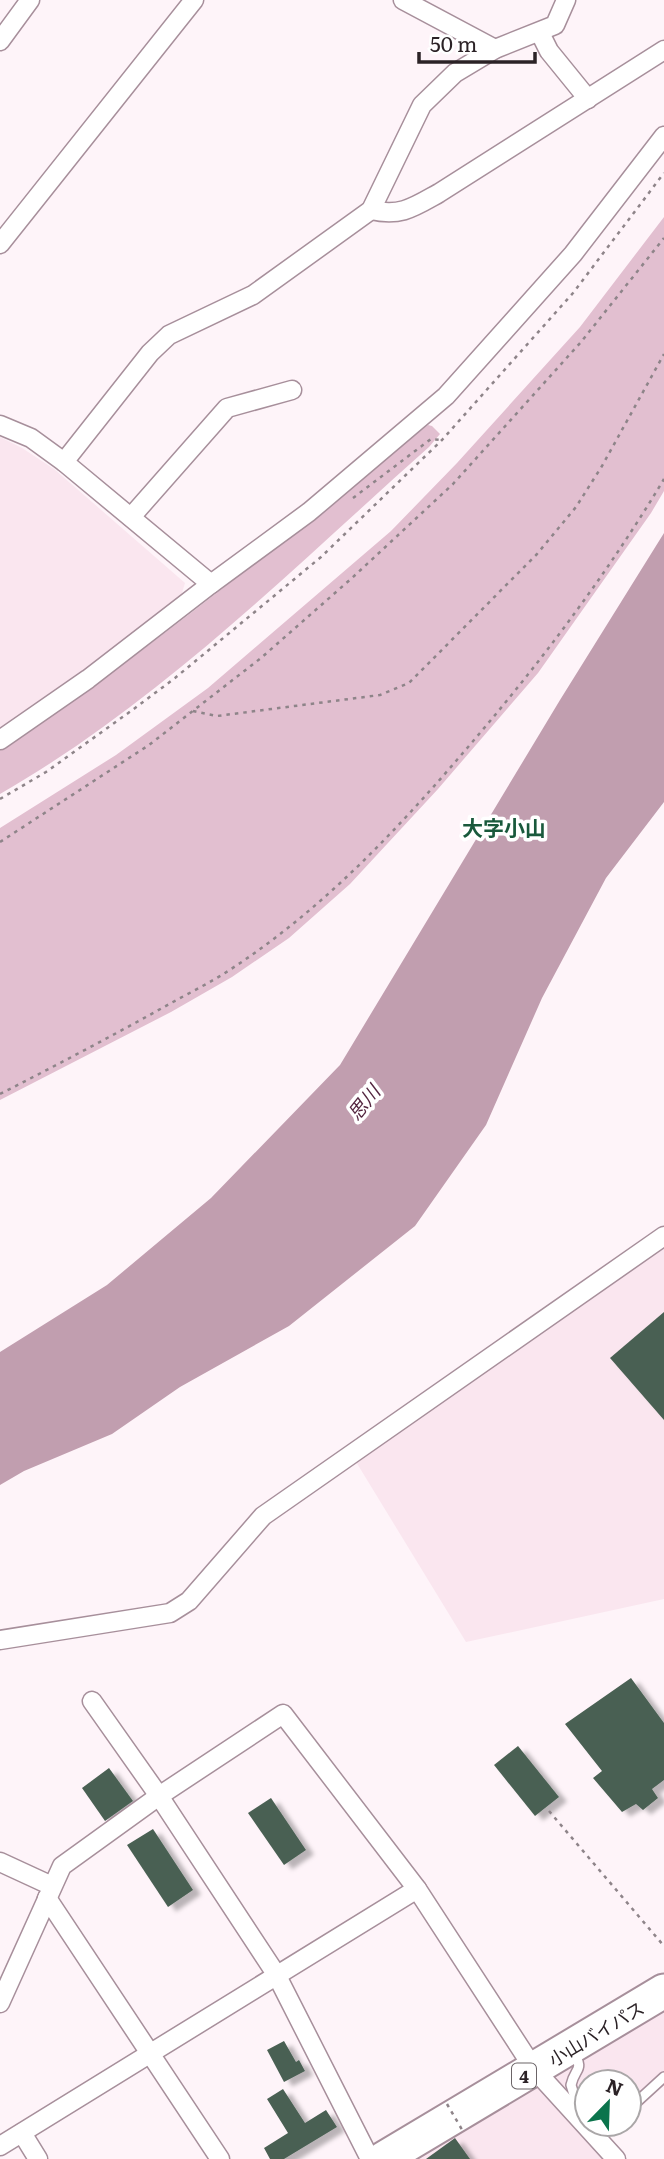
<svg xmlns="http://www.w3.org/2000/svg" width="664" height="2159" viewBox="0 0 664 2159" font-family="Literata,'Noto Sans JP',serif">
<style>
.built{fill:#fae6ef}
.green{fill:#e2bfd0}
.water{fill:#c19eaf}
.building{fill:#4a6053;filter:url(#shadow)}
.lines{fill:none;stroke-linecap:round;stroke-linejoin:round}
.lane-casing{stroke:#a78f9b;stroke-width:12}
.street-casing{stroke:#a78f9b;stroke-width:21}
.highway-casing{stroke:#a78f9b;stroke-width:37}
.path{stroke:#8e8489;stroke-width:2.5;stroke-dasharray:3.5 5;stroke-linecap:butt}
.lane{stroke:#fff;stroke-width:9}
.street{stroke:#fff;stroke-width:18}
.highway{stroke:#fff;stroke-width:33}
.path-bridge{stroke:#8e8489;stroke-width:2.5;stroke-dasharray:3.5 5;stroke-linecap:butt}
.labels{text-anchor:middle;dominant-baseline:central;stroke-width:7;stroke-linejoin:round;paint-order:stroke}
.shield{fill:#fff;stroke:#6b6467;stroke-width:2}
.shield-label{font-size:16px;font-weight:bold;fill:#2b2226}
.street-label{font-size:18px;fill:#2b2226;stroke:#fff}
.water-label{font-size:19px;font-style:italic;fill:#542640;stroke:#fff}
.quarter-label{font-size:21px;font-weight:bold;fill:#19593c;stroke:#fff}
</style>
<defs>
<filter id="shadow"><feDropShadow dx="8" dy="4.5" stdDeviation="2" flood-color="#0004"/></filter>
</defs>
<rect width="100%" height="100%" fill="#fef4f9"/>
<g class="built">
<path d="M0 437 22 448 54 469 185 583 181 596 170 604 79 675 0 728Z"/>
<path d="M661 1228 664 1231V1599L466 1642 350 1452Z"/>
<path d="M664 2010V2085L629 2118V2082H587V2118L551 2077Z"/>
<path d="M541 2086 605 2159H417Z"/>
</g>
<g class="green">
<path d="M664 217V491L651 513 538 673 438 789 350 884 289 938 232 977 171 1012 0 1100V828L116 755 208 688 391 531 457 463 580 327Z"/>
<path d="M428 425 432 426 440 434 429 447C292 569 160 702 0 794V750C150 652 287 536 428 425Z"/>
</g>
<path class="water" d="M664 533V802L606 878 542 998 486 1125 415 1226 289 1326 180 1387 112 1434 24 1471 0 1485V1352L107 1285 211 1198 340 1065 560 700Z"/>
<g class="building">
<path d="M664 1312V1420L610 1358Z"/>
<path d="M631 1678 664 1723V1780L652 1789 658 1798 643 1810 636 1804 622 1812 593 1778 602 1771 565 1724Z"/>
<path d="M518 1746 559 1797 535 1816 494 1765Z"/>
<path d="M109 1768 133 1801 105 1821 82 1788Z"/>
<path d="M271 1798 306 1850 284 1865 248 1813Z"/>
<path d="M153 1829 193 1890 168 1907 127 1845Z"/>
<path d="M284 2041 296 2062 299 2060 305 2071 284 2082 267 2050Z"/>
<path d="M283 2089 305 2123 326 2110 337 2127 284 2159H270L264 2148 288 2133 267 2099Z"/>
<path d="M455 2138 470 2159H426Z"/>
</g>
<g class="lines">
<defs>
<g id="lane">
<path d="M573 2052C585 2071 575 2067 571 2085L575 2098 587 2111"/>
<path d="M629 2109 664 2077"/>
<path d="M600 2124H613"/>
</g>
<g id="street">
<path d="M403 0 495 49"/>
<path d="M540 33 549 51 588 99"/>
<path d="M0 41 30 0"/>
<path d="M371 210C401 217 414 207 439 193L664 50"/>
<path d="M0 244 194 0"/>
<path d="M0 425 31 438 64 462 211 584"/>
<path d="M64 462 150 353 169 335 253 295 371 210 422 105 455 73 495 49 555 25 566 0"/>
<path d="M131 517 227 408 292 390"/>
<path d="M0 740 88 679 211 584 309 512 446 396 573 254 664 136"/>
<path d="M0 1640 170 1613 189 1601 263 1516 664 1236"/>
<path d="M92 1701 159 1796 276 1974 370 2159"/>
<path d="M0 1862 52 1886"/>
<path d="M47 1898 220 2159"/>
<path d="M0 2003 62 1866 159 1796 283 1714 417 1889 534 2069 616 2159"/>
<path d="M22 2133 38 2159"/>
<path d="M0 2146 417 1889"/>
</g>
<path id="highway" d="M383 2159 664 1991"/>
</defs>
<use href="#lane" class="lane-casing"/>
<use href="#street" class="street-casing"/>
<use href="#highway" class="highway-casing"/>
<g class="path">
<path d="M353 498 431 439 442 440"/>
<path d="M193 711 217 716 380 695 409 683 537 554 576 507 602 466 664 354"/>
<path d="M0 799 46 772 131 711 175 678 321 557 442 440 573 293 664 173"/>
<path d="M0 842 149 745 261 658 352 578 453 484 581 342 664 238"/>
<path d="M0 1094C55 1066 110 1037 164 1007 185 995 208 984 228 971 324 909 401 826 474 740 544 658 609 571 664 479"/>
<path d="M549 1811 664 1946"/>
</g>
<use href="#lane" class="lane"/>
<use href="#street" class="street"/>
<use href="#highway" class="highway"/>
<path class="path-bridge" d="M447 2104 464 2133"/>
</g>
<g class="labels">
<rect class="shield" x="512" y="2063.5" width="24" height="25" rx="5"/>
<g class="shield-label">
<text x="524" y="2076">4</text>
</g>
<g class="street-label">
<text transform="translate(596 2033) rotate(-31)">小山バイパス</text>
</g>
<g class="water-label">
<text transform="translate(363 1102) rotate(-51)">思川</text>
</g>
<g class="quarter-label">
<text x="504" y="826">大字小山</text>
</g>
</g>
<g transform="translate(608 2103) rotate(23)"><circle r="33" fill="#ffffff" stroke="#aaa7a8" stroke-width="2"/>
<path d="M0-5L12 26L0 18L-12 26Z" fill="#0b744c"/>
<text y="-10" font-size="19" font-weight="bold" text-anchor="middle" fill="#2b2226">N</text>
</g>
<path d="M419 52v10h116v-10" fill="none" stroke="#2b2226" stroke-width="3.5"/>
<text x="430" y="52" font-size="21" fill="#2b2226" stroke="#ffffff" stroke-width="5" paint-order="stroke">50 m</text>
</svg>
